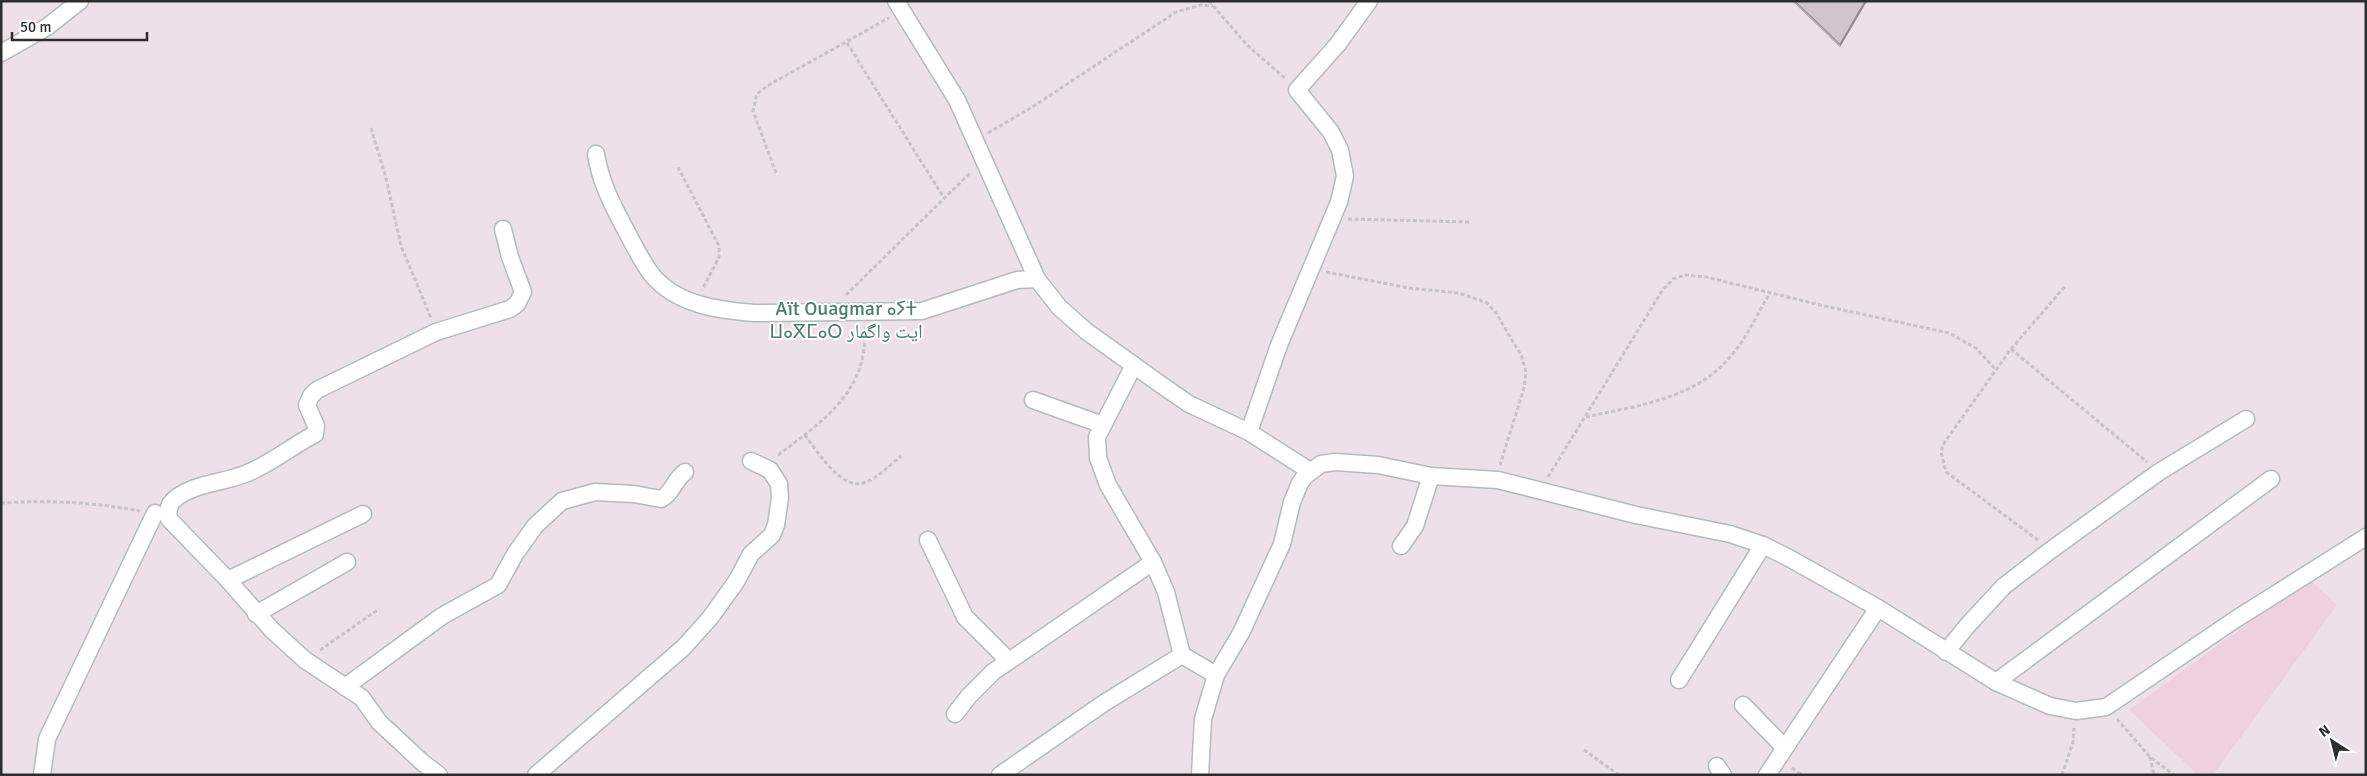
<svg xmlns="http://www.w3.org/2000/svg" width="2367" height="776" viewBox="0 0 2367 776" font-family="Signika,'Noto Naskh Arabic','Noto Sans Tifinagh',sans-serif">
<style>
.education{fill:#efd0df}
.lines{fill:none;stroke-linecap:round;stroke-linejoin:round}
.street-casing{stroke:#b0bdb8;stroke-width:19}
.path{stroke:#c4c4c4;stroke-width:3;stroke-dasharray:4 2.5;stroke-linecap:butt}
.street{stroke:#fff;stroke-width:16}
.wall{fill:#b4a9af}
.shaded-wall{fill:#92898e}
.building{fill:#d1c4cb;stroke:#92898e}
.labels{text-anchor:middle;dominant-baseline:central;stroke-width:4;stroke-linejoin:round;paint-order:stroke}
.quarter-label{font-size:20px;fill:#4d7e6e;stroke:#fff}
</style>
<rect width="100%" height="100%" fill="#eee0e8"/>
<path class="education" d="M2309 579 2337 605 2213 775H2198L2129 710Z"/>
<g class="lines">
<defs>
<g id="street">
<path d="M896 1 957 100 1037 279"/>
<path d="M1 53 47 27 80 1"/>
<path d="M596 154C600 180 611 202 623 225 632 241 641 261 652 275 677 305 718 310 754 313L922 311 1017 280 1037 279 1059 307 1086 331 1160 384 1189 404 1249 432 1310 471"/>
<path d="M1134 365 1097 437 1098 458 1108 485 1153 562 1166 592 1182 655 1216 675"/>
<path d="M1033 400 1103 425"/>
<path d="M1249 432 1279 345 1339 202 1345 176 1340 150 1331 132 1297 90 1338 44 1369 1"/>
<path d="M928 540 965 617 1008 660"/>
<path d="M1401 546 1415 526 1431 476"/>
<path d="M228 580 363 514"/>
<path d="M256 614 347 562"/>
<path d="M1946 652 1967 626 2004 586 2051 550 2159 472 2246 419"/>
<path d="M1679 680 1763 545"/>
<path d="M1996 682 2271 479"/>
<path d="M345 687 442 616 498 585 515 554 535 526 562 501 595 492 634 494 661 499C672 494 674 480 685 472"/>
<path d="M1743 705 1784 747"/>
<path d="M955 714 969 696 993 672 1153 562"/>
<path d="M1717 766 1723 775"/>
<path d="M42 775 47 739 155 513"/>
<path d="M439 775 423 763 379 722 362 698 305 660 272 630 228 580 169 519C167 510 169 503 176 498 196 483 222 483 245 474 269 465 292 446 315 434L316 426 307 405 311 396 317 390 436 332 510 309 517 304 523 292 510 257 503 229"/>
<path d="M536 775 683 648 710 618 736 582 751 554 772 535 776 525 780 498 779 484 770 470 751 461"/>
<path d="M1000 775 1104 703 1182 655"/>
<path d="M1200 775 1203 719 1216 675 1241 633 1282 544 1292 502 1300 483 1305 476 1321 464 1335 462 1378 465 1431 476 1498 480 1636 515 1730 534 1763 545 1789 558 1878 608 1996 682 2050 706 2076 711 2106 707 2236 619 2366 537"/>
<path d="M1767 775 1878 608"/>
</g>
</defs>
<use href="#street" class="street-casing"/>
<g class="path">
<path d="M1209 1 1248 46 1286 79"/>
<path d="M847 43 944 198"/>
<path d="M371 128 386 178 401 246 431 318"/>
<path d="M988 133 1034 106 1176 12 1201 5 1213 6"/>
<path d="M678 167 719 246V257L702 290"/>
<path d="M776 173 753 111 757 94 767 86 889 18"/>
<path d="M1348 219 1470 222"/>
<path d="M1326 272 1409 288 1459 293 1487 303 1496 313 1522 357 1526 372 1524 388 1500 465"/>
<path d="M846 295 971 172"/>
<path d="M2011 349 2147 462"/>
<path d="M1586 417C1635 406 1695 399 1729 358 1746 340 1757 314 1770 293"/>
<path d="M805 435C816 450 841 490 863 483 877 479 890 465 901 456"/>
<path d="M778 455C823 421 870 390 864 327"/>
<path d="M1548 477 1662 291 1673 279 1685 275 1706 277 1820 305 1949 333 1976 348 1996 370"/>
<path d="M1 503C51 500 90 502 140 511"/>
<path d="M2038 540 1946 472 1941 452 1944 443 2011 349 2066 285"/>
<path d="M320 650 379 609"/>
<path d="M2117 719 2150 757 2174 775"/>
<path d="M1584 750 1619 775"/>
<path d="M2150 757 2154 775"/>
<path d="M1792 768 1802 775"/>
<path d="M2062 775 2073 742 2074 728"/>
</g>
<use href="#street" class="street"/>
</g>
<path class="wall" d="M1792 1H1867L1840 47Z"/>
<path class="shaded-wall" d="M1865 1H1867L1840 47V44Z"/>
<path class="building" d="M1795 1H1865L1840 44Z"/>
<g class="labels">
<g class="quarter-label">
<text x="846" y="308">Aït Ouagmar ⴰⵢⵜ<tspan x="846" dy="23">ⵡⴰⴳⵎⴰⵔ ايت واگمار</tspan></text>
</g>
</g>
<rect width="2367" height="776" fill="none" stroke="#2d2d2d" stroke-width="5"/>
<g transform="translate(2332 741) rotate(324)" stroke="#ffffff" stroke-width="4" paint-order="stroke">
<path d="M0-4L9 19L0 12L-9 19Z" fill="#2d2d2d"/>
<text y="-8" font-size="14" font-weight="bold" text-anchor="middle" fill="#2d2d2d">N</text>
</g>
<path d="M12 32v8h135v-8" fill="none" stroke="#2d2d2d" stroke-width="2.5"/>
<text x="20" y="32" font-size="15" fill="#2d2d2d" stroke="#ffffff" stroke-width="4" paint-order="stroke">50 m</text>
</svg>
